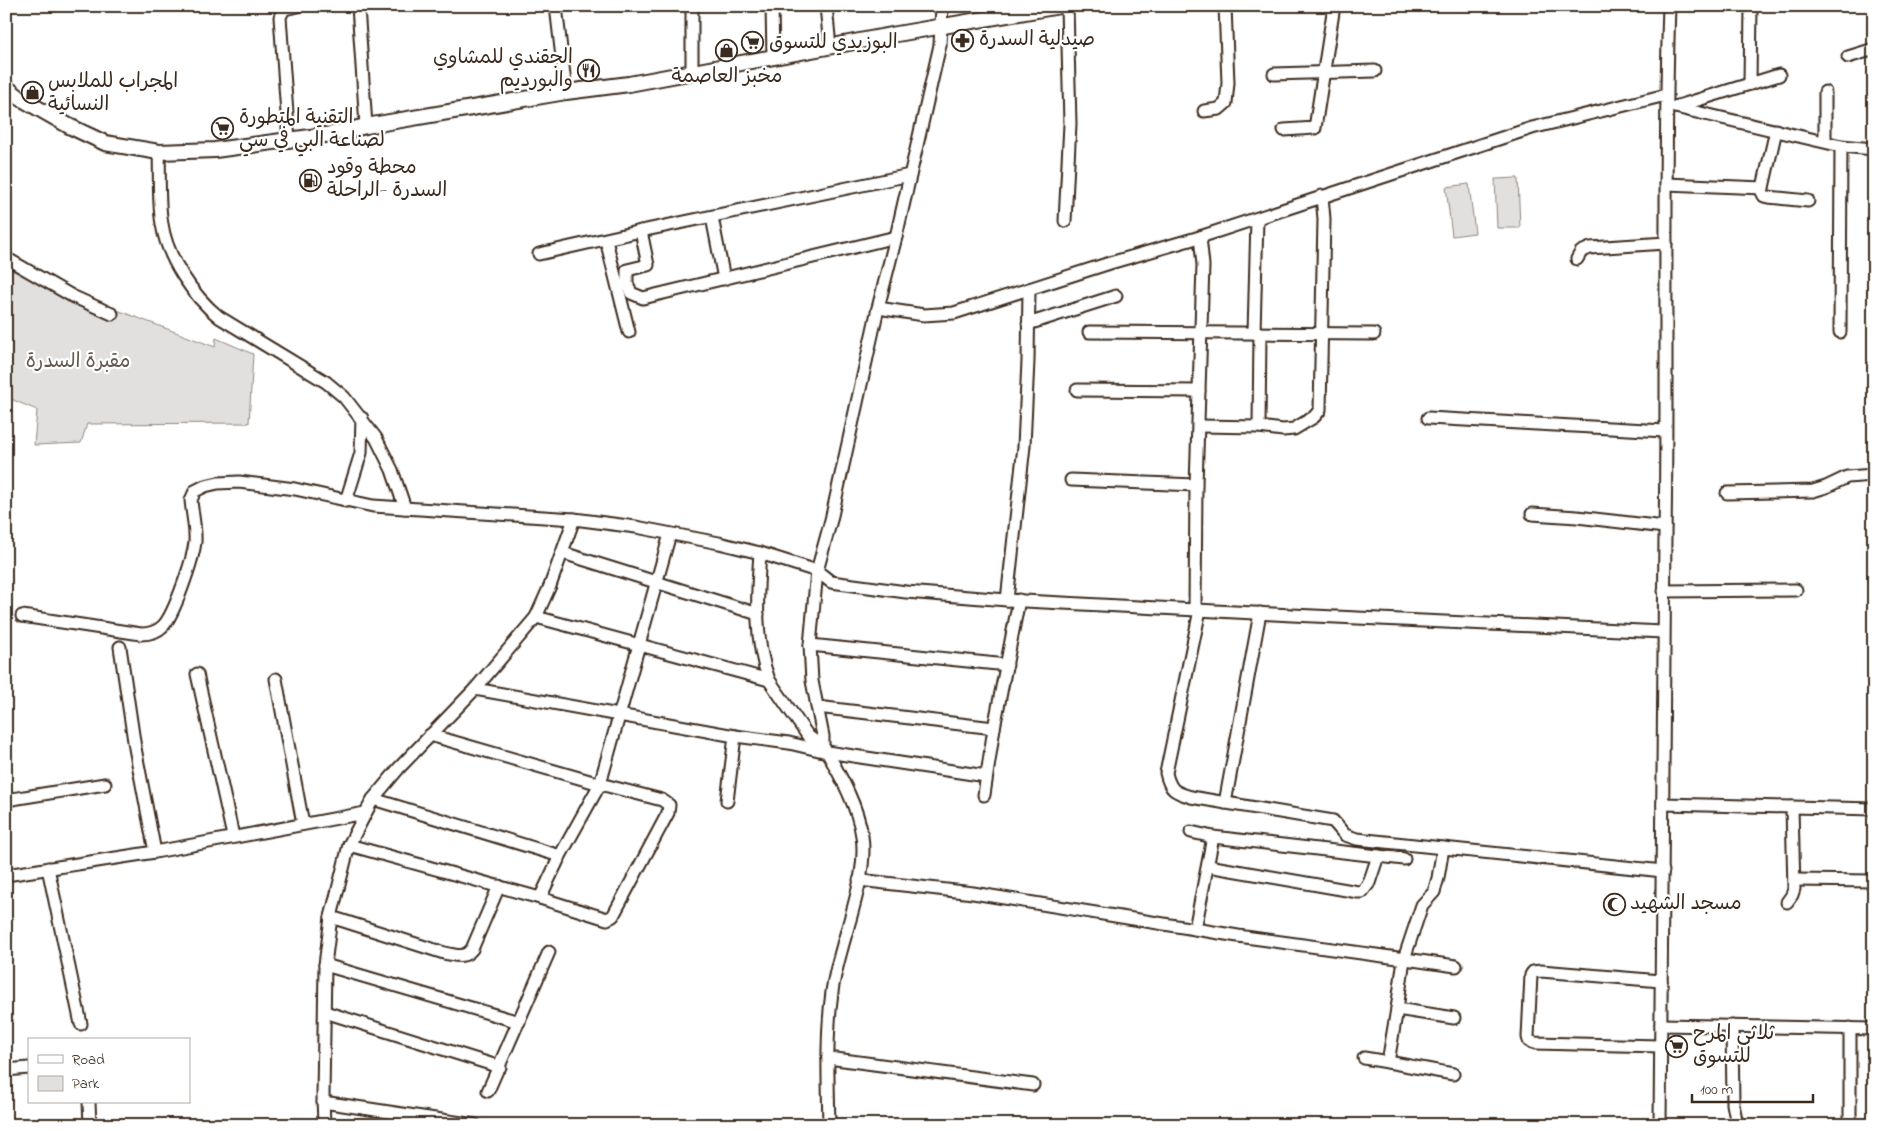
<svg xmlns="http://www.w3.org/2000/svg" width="1880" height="1131" viewBox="0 0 1880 1131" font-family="'Indie Flower','Playpen Sans Arabic',sans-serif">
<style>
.green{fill:#e2e0de;stroke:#8e857e}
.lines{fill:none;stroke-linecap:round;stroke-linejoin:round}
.minor-casing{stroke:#3b2a1e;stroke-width:15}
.major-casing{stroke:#3b2a1e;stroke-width:18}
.minor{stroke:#fff;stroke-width:11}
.major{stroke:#fff;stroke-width:14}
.labels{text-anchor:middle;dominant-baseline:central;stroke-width:4.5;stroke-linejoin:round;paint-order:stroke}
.poi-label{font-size:20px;fill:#3b2a1e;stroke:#fff;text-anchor:start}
.park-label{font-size:20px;fill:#65584e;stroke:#fff}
</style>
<rect width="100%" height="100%" fill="#fff"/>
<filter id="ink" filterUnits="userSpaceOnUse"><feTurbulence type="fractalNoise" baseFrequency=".02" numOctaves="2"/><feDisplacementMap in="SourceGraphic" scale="10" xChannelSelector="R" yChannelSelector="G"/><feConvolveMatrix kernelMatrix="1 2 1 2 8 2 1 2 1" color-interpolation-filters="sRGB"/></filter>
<g filter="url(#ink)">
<g class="green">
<path d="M1518 178 1520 228H1497L1495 179Z"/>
<path d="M1469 184 1475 233 1452 236 1446 187Z"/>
<path d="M6 268 215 347 216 338 253 354 249 423 87 424 81 443 34 445 37 410 6 397Z"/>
</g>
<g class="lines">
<defs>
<g id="minor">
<path d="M358 6 366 126"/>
<path d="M556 6 566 92"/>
<path d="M692 6V73"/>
<path d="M772 6 773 58"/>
<path d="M826 6 830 47"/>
<path d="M1848 57 1874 49"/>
<path d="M1274 74 1375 71"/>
<path d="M1750 84 1751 6"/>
<path d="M1675 107 1841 146 1874 149"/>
<path d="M1675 107 1779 75"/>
<path d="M1204 111 1219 109 1226 103 1228 83 1225 6"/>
<path d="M1284 130 1315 128 1334 6"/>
<path d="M1776 130 1762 192 1764 196 1768 197 1808 201"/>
<path d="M289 141 280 17 284 9 298 6"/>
<path d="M1825 141V92"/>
<path d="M159 152C160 175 158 202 162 224 167 258 193 296 219 317L326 382 344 397 376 438 392 470 405 508"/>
<path d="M1666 184 1763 188"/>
<path d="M712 217 724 279"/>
<path d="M1065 221 1070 124 1067 6"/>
<path d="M641 231 648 265 627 270V283L631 293 643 298 896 237"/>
<path d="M606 240 629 332"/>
<path d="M539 254 641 231 910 175"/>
<path d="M6 258 72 296 112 314"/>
<path d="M1577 259 1581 252 1590 248 1666 243"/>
<path d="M878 308 924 315 954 313 1110 263 1200 237 1532 128 1666 95"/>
<path d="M1028 324 1116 296"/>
<path d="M1089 332 1374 334"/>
<path d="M1840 332 1841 146"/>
<path d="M1254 333 1257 219"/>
<path d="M1077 390 1199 391"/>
<path d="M1428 418 1665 431"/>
<path d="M1199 426 1259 427 1283 430 1294 429 1314 417 1320 410 1324 219 1322 196"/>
<path d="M1259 427 1260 333"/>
<path d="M1071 480 1196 485"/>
<path d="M1727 493 1813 491 1826 487 1847 477 1874 475"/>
<path d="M346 501 361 453 362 418"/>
<path d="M1532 514 1577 517 1665 527"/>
<path d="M563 553 758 614"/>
<path d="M760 553C757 595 754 640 769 680L808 736 823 747 827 752C841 777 858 807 862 836 869 881 838 945 832 992 826 1036 828 1081 829 1125"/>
<path d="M1664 591 1796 590"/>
<path d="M1007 600 1024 446 1028 361 1029 289"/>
<path d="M1195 610 1196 485 1203 265 1200 237"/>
<path d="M1200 610 1166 773C1170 790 1174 792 1191 797L1333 821 1345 835 1357 839 1663 871"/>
<path d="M22 616 141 634C149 634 157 632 163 626 174 615 193 560 195 542 196 529 192 513 191 500L195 491 205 486 218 483 239 482 295 489 373 506 574 519"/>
<path d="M536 617 769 680"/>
<path d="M810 645 1007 665"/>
<path d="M120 647 135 748 155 852"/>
<path d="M197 674 233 836"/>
<path d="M276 679 303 824"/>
<path d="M475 689 735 736 789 743 827 752 986 776"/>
<path d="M817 707 994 728"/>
<path d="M823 747V736L812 681 810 645 817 571 831 520 878 308 896 237 940 45 942 6"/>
<path d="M984 795 994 728 1019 600"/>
<path d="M373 799 560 856"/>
<path d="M6 800 105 784"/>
<path d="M727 801 735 736"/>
<path d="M1225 803 1260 613"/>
<path d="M1663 804 1874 809"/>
<path d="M1191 832 1213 837 1404 859"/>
<path d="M349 845 540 898 607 919 613 916 668 813 669 805 662 800 600 784 430 735"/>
<path d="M1443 848 1438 878 1434 892 1422 905 1404 959 1397 1009 1454 1018"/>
<path d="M1208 866 1358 892H1362L1369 883 1378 856"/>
<path d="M48 868 81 1024"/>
<path d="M6 875 155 852 365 813"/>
<path d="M859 880 973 893 1238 936 1456 966"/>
<path d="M1794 880 1874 881"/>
<path d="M540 898 560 856 600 784 670 534"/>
<path d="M1787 902 1792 895 1794 889 1792 807"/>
<path d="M331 917 444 953C456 955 464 959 472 949L499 886"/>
<path d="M1195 929 1213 837"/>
<path d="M325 965 519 1022"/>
<path d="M1397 1009 1388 1062 1453 1074"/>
<path d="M325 1012 500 1067"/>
<path d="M1661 1025 1874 1029"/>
<path d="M1732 1026 1733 1104 1737 1125"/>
<path d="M1850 1028V1125"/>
<path d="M1660 1046 1535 1043 1529 1041 1528 1037 1531 975 1533 972 1541 971 1661 981"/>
<path d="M828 1058 1033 1085"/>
<path d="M1364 1058 1388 1062"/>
<path d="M6 1070 29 1068"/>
<path d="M488 1091 549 952"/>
<path d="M89 1102 90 1125"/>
<path d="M323 1102 475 1125"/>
<path d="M324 1125 323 1097 325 965 331 917 349 845 373 799 399 768 475 689 536 617 550 586 574 519 636 527 719 543 760 553 817 571 831 582 906 592 1007 600 1292 615 1663 632"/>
<path d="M1660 1125C1660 928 1662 731 1665 535 1668 358 1663 182 1669 6"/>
</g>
<path id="major" d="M6 87 20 98 69 126 105 143 159 152 215 150 332 134 366 126 566 92 629 84 897 34 1060 6"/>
</defs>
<use href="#minor" class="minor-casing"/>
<use href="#major" class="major-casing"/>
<use href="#minor" class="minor"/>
<use href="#major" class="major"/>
</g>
</g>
<defs>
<symbol id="pharmacy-ring" viewBox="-11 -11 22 22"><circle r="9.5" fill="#fff" stroke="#3b2a1e" stroke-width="1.5"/><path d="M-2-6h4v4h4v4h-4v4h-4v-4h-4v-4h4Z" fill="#3b2a1e"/></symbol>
<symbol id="supermarket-ring" viewBox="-11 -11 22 22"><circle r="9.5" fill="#fff" stroke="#3b2a1e" stroke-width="1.5"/><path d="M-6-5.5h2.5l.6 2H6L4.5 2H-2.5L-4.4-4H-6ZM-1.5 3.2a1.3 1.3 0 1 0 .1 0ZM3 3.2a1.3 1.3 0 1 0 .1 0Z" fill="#3b2a1e"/></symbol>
<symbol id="shop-ring" viewBox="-11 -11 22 22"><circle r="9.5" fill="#fff" stroke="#3b2a1e" stroke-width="1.5"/><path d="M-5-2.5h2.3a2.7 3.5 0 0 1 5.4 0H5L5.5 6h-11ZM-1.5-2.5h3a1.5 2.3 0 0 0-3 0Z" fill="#3b2a1e"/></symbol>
<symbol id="restaurant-ring" viewBox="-11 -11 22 22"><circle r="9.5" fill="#fff" stroke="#3b2a1e" stroke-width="1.5"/><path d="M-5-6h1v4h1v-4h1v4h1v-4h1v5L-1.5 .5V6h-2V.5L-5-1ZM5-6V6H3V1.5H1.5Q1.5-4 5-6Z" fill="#3b2a1e"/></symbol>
<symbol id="fuel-ring" viewBox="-11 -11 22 22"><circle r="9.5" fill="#fff" stroke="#3b2a1e" stroke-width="1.5"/><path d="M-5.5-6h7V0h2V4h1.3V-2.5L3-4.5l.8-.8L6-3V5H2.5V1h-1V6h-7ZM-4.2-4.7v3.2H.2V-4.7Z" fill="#3b2a1e"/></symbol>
<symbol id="mosque-ring" viewBox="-11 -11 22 22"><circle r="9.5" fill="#fff" stroke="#3b2a1e" stroke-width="1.5"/><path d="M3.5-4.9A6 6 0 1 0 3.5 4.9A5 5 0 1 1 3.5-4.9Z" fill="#3b2a1e"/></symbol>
</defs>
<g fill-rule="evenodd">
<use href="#pharmacy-ring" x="950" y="28" width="25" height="25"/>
<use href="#supermarket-ring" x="740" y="30" width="25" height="25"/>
<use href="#shop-ring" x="714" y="38" width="25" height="25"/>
<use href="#restaurant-ring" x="576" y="58" width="25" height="25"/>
<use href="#shop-ring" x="20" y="80" width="25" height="25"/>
<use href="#supermarket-ring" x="210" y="116" width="25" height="25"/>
<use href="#fuel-ring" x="298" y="168" width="25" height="25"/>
<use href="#mosque-ring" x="1602" y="892" width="25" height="25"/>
<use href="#supermarket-ring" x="1664" y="1034" width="25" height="25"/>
</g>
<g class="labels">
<g class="poi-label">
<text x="979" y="40">صيدلية السدرة</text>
<text x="769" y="43">البوزيدي للتسوق</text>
<text x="573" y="58" text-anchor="end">الجقندي للمشاوي<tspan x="573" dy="23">والبورديم</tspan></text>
<text x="727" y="77" text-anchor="middle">مخبز العاصمة</text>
<text x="48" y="82">المجراب للملابس<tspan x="48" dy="23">النسائية</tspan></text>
<text x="239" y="118">التقنية المتطورة<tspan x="239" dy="23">لصناعة البي في سي</tspan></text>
<text x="327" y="168">محطة وقود<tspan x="327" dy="23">السدرة -الراحلة</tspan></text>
<text x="1630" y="904">مسجد الشهيد</text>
<text x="1693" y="1034">ثلاثي المرح<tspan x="1693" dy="23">للتسوق</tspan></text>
</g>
<g class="park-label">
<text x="78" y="362">مقبرة السدرة</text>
</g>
</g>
<rect width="1880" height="1131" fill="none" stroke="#fff" stroke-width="25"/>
<rect x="12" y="12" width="1855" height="1106" fill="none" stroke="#3b2a1e" stroke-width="2" filter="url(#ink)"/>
<rect x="28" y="1038" width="162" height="65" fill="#ffffff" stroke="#b1aaa5"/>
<rect x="38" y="1055" width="25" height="8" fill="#ffffff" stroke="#b1aaa5"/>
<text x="72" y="1064" font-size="15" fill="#3b2a1e">Road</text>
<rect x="38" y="1076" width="25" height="15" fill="#e2e0de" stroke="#b1aaa5"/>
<text x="72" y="1088" font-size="15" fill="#3b2a1e">Park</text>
<path d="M1692 1094v8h121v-8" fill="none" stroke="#3b2a1e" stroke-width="2.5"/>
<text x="1700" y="1094" font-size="15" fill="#3b2a1e" stroke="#ffffff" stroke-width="4" paint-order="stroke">100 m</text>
</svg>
